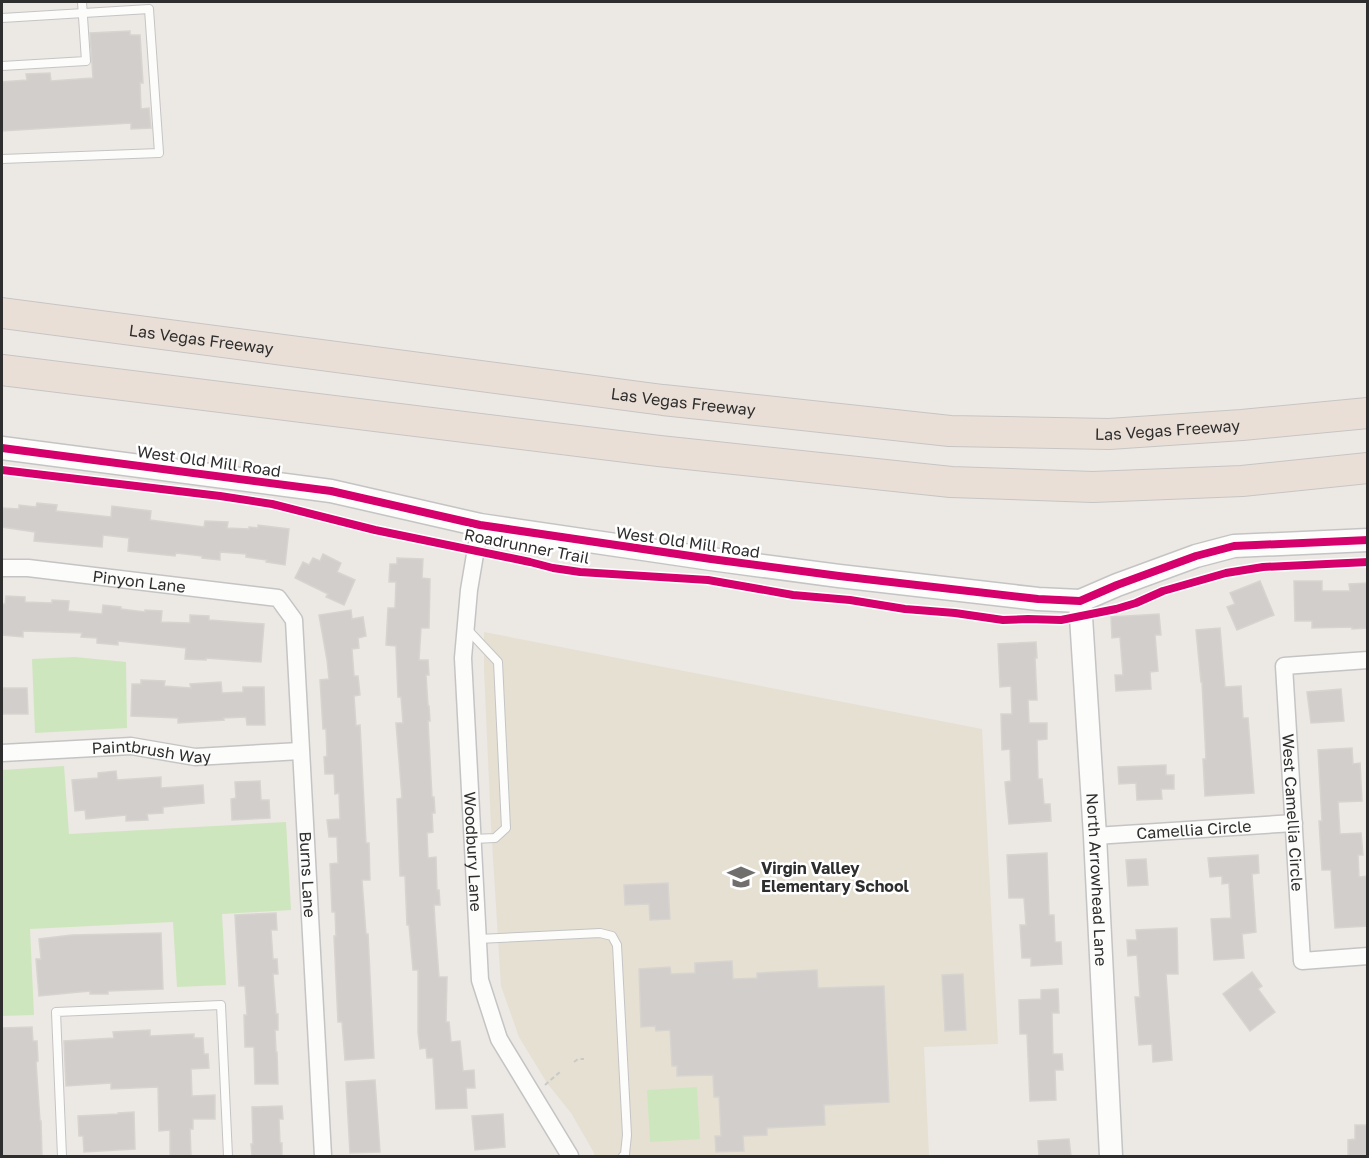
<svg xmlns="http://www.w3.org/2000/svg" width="1369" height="1158" viewBox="0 0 1369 1158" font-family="'Golos Text',sans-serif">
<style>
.education{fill:#e6e0d3}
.green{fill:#cee6be}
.building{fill:#d1cecb;stroke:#d7d4d0;stroke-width:1.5}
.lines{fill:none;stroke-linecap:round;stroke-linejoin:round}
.lane-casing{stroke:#c5c4c5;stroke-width:10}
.street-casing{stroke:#c5c4c5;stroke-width:19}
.secondary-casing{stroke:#c5c4c5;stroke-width:25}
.highway-casing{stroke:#c6c5c4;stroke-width:32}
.path{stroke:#c9c9c8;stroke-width:2;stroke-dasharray:4.5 3;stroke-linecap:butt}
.lane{stroke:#fcfcfb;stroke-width:8}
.street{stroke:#fcfcfb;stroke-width:16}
.secondary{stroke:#fcfcfb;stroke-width:22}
.highway{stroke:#eadfd6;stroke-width:30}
.cycleway-casing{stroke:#fff;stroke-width:11}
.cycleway{stroke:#d6006c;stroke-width:8}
.labels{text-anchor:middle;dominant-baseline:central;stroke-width:5;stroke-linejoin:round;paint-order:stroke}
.street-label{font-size:16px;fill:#2e2e2e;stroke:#fff}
.poi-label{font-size:16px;font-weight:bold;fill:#2e2e2e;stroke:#fff;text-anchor:start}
</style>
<rect width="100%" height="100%" fill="#ece8e4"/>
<path class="education" d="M484 632 982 729 998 1044 924 1047 929 1156H595L593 1151 571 1113 547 1083 519 1037 501 986 491 826 484 670Z"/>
<g class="green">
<path d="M75 657 126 662 127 728 35 733 32 659Z"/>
<path d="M64 766 69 834 286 822 291 910 222 914 226 985 177 987 173 922 30 929 34 1015 2 1016V770Z"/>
<path d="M697 1087 700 1139 650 1142 647 1090Z"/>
</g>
<g class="building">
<path d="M130 31V35H140L143 83H140L141 109 149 108 151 128 131 129V123L2 131V82L27 80 26 74 50 73 51 81 93 78 90 33Z"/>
<path d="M37 503 57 505 56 511 111 517 112 506 151 511 150 520 204 527 205 521 228 522 227 528 249 529V527L258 528V525L289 529 285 565 266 562 267 560 246 557V554L220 552V560L202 558V556L176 553 175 556 128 551 129 538 103 535 102 547 34 541 35 532 2 527V508L19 509V505L36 507Z"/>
<path d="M323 554 341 563 337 572 355 580 344 605 326 597 328 594 295 578 303 562 309 565 313 558 320 561Z"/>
<path d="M397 558 423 559 422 578 430 579 429 628H421L419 660H428L429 675H426L428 706H429L430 721H428L432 797H434L435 813H432L433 832 427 833 428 858 436 857 437 890H439L440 905H434L435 923 439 977H447L446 1022H449L451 1042 460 1041 463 1071 474 1070 475 1088H466L467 1108 436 1109 433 1058H427L426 1048 420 1049 418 1032V970H413L409 925H407L405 876H400L397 799 402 798 396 723H403L401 697H398L396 646 386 645 388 608H395L396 582H389L390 564H397Z"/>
<path d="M1260 581 1274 615 1237 630 1227 607 1235 604 1230 593Z"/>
<path d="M1294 581H1322V591H1350L1349 584 1368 583V628L1352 629V627L1312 628V621H1295Z"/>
<path d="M6 596 25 597V602L52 603V600L69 601 68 611 102 614 103 605 121 607V609L145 612V610L162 611 161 622 190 623V615L209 616V620L264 624 261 662 206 658V660L185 659 186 648 118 641V645L97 643V638L81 637 82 633 23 631V637L2 635V604H5Z"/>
<path d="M351 610 352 619 363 617 366 636 358 638 359 648 352 649 354 676H358L360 695 354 696 356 726 360 725 366 843H369L370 880H362L366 934H368L374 1058 345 1060 342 1022H338L334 936H336L335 912H332L330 864 338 863 337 837H329L327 820 340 819 339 793 335 794 334 774H325L324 757 327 756 326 729H323L320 680 329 679 327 660 319 615Z"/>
<path d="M1159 614 1161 635H1155L1158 671 1150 672 1151 689 1116 691 1115 675H1123L1120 637 1112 638 1111 617Z"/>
<path d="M1220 628 1225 687 1241 686 1243 718H1248L1254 793 1205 796 1203 759H1206L1202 682H1201L1196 630Z"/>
<path d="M1036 642 1037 658H1035L1037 700H1028L1029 723H1047V739L1037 740 1038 779H1042L1044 804H1050L1051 821 1009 824 1005 782 1011 781 1010 749 1002 750 1001 714H1012L1011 686 1000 687 998 644Z"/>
<path d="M141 680 165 681 164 686 191 688 190 684 221 682 222 693 243 692V687H264L265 725H247L246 717 223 718 224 720 178 723V718L131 716 132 684H141Z"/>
<path d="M2 688H27L28 714H2Z"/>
<path d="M1341 689 1344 721 1311 723 1307 692Z"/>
<path d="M1352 748 1353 764 1360 763 1362 801 1338 802 1340 834 1361 833 1363 855H1358L1359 877 1368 876V926L1335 928 1331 870H1322L1319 821H1322L1318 750Z"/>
<path d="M1166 765V775H1174V789H1161L1162 799 1137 800 1136 783 1119 784 1118 767Z"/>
<path d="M116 771 117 780 161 777V788L203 785 204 803 163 807V813L147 814 148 820 126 821V815L86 819 85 810 75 811 72 780 98 778V773Z"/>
<path d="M260 781 261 800H269L270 818 232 820 231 799 236 798 235 782Z"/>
<path d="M1047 853 1049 915H1054L1055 942H1061L1062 964 1031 966V958H1022L1020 925H1026L1024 898H1009L1007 855Z"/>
<path d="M1258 855 1259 873 1252 874 1256 932 1242 934 1244 958 1214 960 1211 919 1231 918 1229 883 1222 884V876L1210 877 1208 858Z"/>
<path d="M1146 859 1148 885 1128 886 1126 860Z"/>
<path d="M668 883 670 919 650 920 649 904 625 905 624 885Z"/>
<path d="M276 913 277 930H271L273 959H277L278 974H273L276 1014H278V1030H275L276 1052H277L278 1084H255L254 1047H245L244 1015H247L245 986H239L235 915Z"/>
<path d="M1177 928 1178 974H1166L1172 1060 1153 1062 1152 1044 1139 1045 1135 997H1140L1137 955 1128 956 1127 940H1137L1136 930Z"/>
<path d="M161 933 163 989 108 991V994H90V991L39 996 36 959H41L39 939 72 935Z"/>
<path d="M732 961 733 979 757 978V973L817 970 818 988 884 986 889 1102 824 1105 825 1125 767 1128V1135L743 1136 744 1151 716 1152 715 1136H721L719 1097H714L713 1075 677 1076V1066H672L670 1030 656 1031 655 1026 641 1027 639 969 670 967 671 974 695 973V963Z"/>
<path d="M1252 972 1262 986 1258 989 1275 1012 1250 1031 1223 994Z"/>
<path d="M963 974 966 1030 945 1031 942 975Z"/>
<path d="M1058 989 1059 1013H1052L1053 1054H1062L1063 1070H1055L1056 1100 1030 1101 1027 1034H1020L1019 1000 1041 999V990Z"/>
<path d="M32 1027 33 1041H37L38 1061 36 1062 40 1121H41L42 1155 2 1156V1028Z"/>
<path d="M150 1030V1036L194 1034V1038H203L204 1054H208L209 1068 191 1069 192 1096 215 1095V1119H193V1129H190L191 1156H170V1130L159 1131 158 1087 111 1089V1083L66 1086 64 1041 114 1038 113 1032Z"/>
<path d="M375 1080 380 1152 350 1153 346 1082Z"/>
<path d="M282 1106 283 1119H279L280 1143H282V1156H252L251 1144H253L252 1107Z"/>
<path d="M134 1112 135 1149 84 1152 83 1136H79L78 1116 118 1114V1113Z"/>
<path d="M503 1114 505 1147 475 1150 472 1116Z"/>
<path d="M1355 1125H1368V1156H1348V1140L1355 1139Z"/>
<path d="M1069 1139 1071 1156H1039L1038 1141Z"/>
</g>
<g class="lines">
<defs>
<g id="lane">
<path d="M2 18 149 9 159 153 2 159"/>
<path d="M2 66 86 61 82 2"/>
<path d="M467 629 498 662 506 828 495 838 473 839"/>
<path d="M478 939 600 933 612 936 617 945 627 1135 625 1154 623 1156"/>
<path d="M62 1156 56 1012 221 1005 228 1156"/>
</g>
<g id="street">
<path id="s1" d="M480 525 469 590 463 658 480 980 499 1039 570 1156"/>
<path id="s2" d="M2 568H28L278 598 294 620 323 1156"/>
<path id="s3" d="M1368 660 1284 666 1302 961 1368 956"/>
<path id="s4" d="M2 753 131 746 195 757 300 751"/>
<path id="s5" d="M1095 836 1294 823"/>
</g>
<g id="secondary">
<path d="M2 448 331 491 480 525 711 559 839 576 1038 599 1080 601 1117 585 1196 556 1234 546 1368 540"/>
<path id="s6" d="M1080 601 1095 836 1111 1156"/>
</g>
<g id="highway">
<path id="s7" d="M2 313 663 400 950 431 1109 434 1242 425 1368 413"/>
<path d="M2 370 659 451 951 482 1093 487 1242 481 1368 468"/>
</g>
</defs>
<use href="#lane" class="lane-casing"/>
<use href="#street" class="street-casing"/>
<use href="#secondary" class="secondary-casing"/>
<use href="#highway" class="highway-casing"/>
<g class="path">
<path d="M574 1062 578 1059H584"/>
<path d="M545 1085 561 1071"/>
</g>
<use href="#lane" class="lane"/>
<use href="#street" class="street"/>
<use href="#secondary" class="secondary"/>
<use href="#highway" class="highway"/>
<defs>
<g id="cycleway">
<path d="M2 448 331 491 480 525 711 559 839 576 1038 599 1080 601 1117 585 1196 556 1234 546 1368 540"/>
<path d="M2 470 220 496 272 504 375 530 530 562 553 568 580 572 708 580 793 595 850 600 905 609 955 613 1003 620 1028 619 1061 620 1116 609 1136 603 1163 591 1226 573 1263 567 1368 562"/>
</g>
</defs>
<use href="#cycleway" class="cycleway-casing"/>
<use href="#cycleway" class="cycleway"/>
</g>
<defs>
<symbol id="school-bare" viewBox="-9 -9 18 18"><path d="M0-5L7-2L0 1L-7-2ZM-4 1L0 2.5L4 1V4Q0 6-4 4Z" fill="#706f6e" stroke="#fff" stroke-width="2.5" paint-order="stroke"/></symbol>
</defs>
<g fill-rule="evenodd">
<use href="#school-bare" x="722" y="858" width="38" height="38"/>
</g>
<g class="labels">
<g class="street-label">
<text stroke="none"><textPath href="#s7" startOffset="201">Las Vegas Freeway</textPath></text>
<text stroke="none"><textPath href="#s7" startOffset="687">Las Vegas Freeway</textPath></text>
<text stroke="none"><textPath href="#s7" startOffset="1173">Las Vegas Freeway</textPath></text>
<text transform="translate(209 461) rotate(8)">West Old Mill Road</text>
<text transform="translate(688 542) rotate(8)">West Old Mill Road</text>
<text transform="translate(527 546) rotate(11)">Roadrunner Trail</text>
<text stroke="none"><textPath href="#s2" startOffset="138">Pinyon Lane</textPath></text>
<text stroke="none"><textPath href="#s4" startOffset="150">Paintbrush Way</textPath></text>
<text stroke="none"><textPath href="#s3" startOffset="231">West Camellia Circle</textPath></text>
<text stroke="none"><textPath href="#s5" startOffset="99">Camellia Circle</textPath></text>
<text stroke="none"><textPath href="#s1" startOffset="328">Woodbury Lane</textPath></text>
<text stroke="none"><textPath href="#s2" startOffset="560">Burns Lane</textPath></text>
<text stroke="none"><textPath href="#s6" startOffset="279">North Arrowhead Lane</textPath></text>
</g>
<g class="poi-label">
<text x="761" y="868">Virgin Valley<tspan x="761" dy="18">Elementary School</tspan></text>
</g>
</g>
<rect width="1369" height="1158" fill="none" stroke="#2e2e2e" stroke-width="6"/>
</svg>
